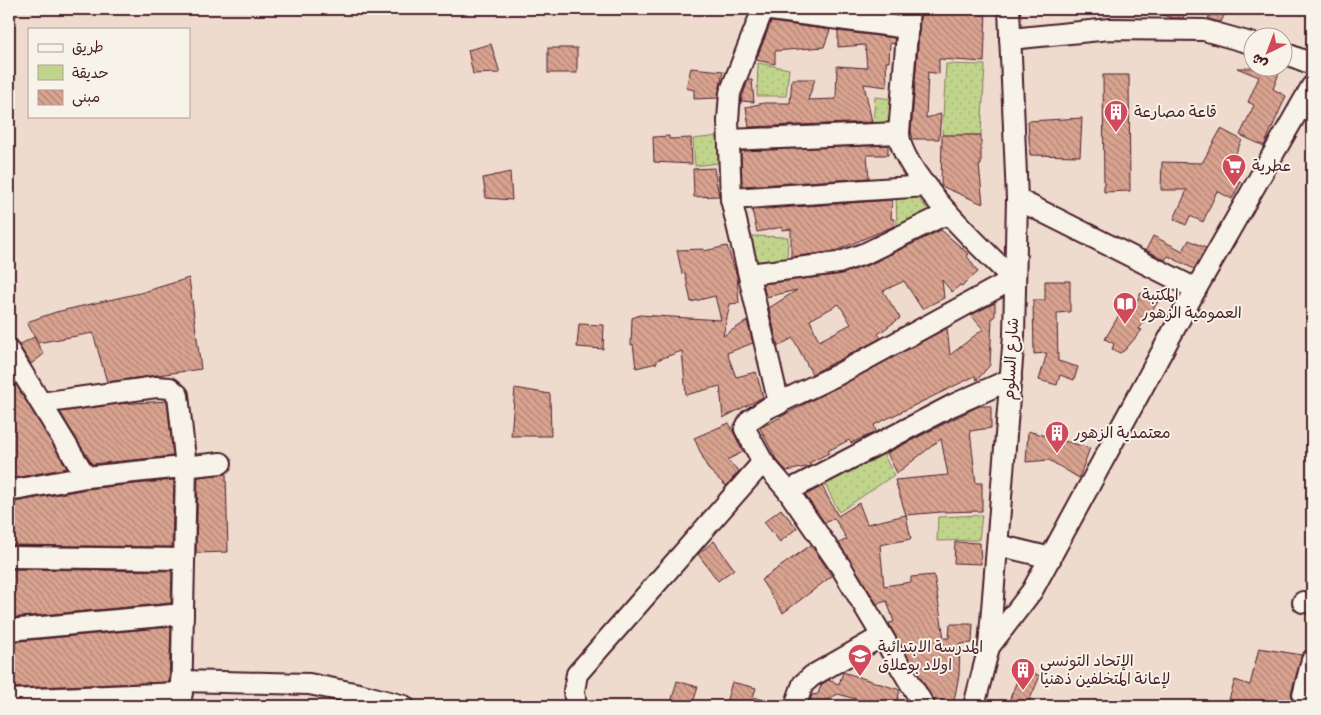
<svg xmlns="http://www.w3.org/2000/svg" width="1321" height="715" viewBox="0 0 1321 715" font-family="Pangolin,'Playpen Sans Arabic',sans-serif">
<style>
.green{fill:url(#green-dots);stroke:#857a5b}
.building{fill:url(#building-back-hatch);stroke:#4a1f2b;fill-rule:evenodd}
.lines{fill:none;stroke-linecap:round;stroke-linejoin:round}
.minor-casing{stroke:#4a1f2b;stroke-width:24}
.minor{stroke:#f7f3e8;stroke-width:20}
.labels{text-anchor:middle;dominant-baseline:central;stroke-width:4;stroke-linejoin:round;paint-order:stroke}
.poi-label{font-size:16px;fill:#4a1f2b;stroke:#f7f3e8;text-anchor:start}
.street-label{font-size:16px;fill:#4a1f2b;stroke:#f7f3e8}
</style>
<defs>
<pattern id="green-dots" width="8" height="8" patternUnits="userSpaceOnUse" patternTransform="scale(1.25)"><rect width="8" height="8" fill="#c0d58b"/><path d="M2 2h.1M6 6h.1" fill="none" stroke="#a6b678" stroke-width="1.8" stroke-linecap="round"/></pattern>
<pattern id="building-back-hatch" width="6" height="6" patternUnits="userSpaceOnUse" patternTransform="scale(1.25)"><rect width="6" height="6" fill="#d9a390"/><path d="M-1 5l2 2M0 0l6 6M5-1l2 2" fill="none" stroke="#b28476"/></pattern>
</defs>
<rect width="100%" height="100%" fill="#eedbce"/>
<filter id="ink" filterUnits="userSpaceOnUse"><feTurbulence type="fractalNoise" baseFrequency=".02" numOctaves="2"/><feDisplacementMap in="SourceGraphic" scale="10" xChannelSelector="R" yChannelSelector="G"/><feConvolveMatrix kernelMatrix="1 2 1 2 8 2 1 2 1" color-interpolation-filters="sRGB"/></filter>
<g filter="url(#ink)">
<g class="green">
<path d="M758 63 789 69 786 96H757Z"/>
<path d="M946 64 985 65 981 135H942Z"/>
<path d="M875 97 894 99 892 126 873 124Z"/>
<path d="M719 136 718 163 695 166 693 139Z"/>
<path d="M896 194 916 195 928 210 897 228Z"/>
<path d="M752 236 788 237 787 260 752 268Z"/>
<path d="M880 447 894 475 839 512 822 478Z"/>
<path d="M982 515 979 540 937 541 938 517Z"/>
</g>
<g class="building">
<path d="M852 9H891V14Z"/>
<path d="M921 9H986L984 62 939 59V74L928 72 926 118 941 114 939 139H913L911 132Z"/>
<path d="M1151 9H1186L1183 18H1172L1151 11Z"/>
<path d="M1212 9H1227L1221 22 1208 19Z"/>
<path d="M771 22 830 30 824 47 775 51V64L756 60Z"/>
<path d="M838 31 895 38 894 44 890 43 889 62H886L887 87 864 84 872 122 749 127 746 107 764 103H790L792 79H815L808 100 836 99 837 66 867 68 865 45 838 47Z"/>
<path d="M491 44 500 73 473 74 468 50Z"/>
<rect x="548" y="48" width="29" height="25"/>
<path d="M691 68 723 71 718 98 694 99V90L686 88Z"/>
<path d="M1237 68H1281L1273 89 1286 96 1264 146 1240 135 1254 105 1248 102 1259 77Z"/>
<path d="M1103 75H1129L1130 191 1104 192Z"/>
<path d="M748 80H752L754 102 741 101Z"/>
<path d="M1082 118 1080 156 1030 155 1028 121Z"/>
<path d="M1221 129 1242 140 1232 161 1235 163 1229 176 1241 182 1232 199 1217 191 1203 222 1190 216 1186 225 1174 219 1187 190H1161L1162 162 1202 163Z"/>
<path d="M942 135H981V165H979L983 204 941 186Z"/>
<path d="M669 136V139L691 138 692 164 654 162 653 137Z"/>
<path d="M888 145V155H867L869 178 742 186 741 151Z"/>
<path d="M714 168 719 196 694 197 693 169Z"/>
<path d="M510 172 512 200 486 198 483 178Z"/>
<path d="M892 200 891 219H894V226L835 251 791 257V229L782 230V227L757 232 752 210Z"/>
<path d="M941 230 969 254 967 256 978 272 962 286 960 285 952 292 942 280 944 298 922 309 904 281 883 291 900 318 878 334 881 338 812 374 793 338 778 346 769 308 797 290 766 297 763 284 842 274 871 264ZM839 304 851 324 819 341 810 320Z"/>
<path d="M1153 236 1183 251 1189 240 1206 248 1194 269 1168 256 1165 260 1146 250Z"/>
<path d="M727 246 737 276 739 303 730 304 723 336 747 321 753 343 727 353 736 377 756 372 763 397 723 418 720 386 686 395 682 351 657 360V363L636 368 633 344 631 345 632 318 640 315 721 320 715 296 691 302 685 273 682 274 677 250 704 249V251Z"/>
<path d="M189 278 201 369 107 382 93 333 37 343 44 354 31 364 19 345 34 337 37 342 27 322 56 312 140 293Z"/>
<path d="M1045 281H1070V312L1057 313 1058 361 1078 367 1074 380 1060 375 1057 385 1039 380 1047 353 1034 354 1033 300H1045Z"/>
<path d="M1141 293 1158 302 1139 329 1142 330 1125 350 1120 353 1112 349 1114 344 1105 339 1119 315 1127 319Z"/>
<path d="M995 303V316L992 318 990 365 977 380 975 376 874 425 876 432 851 443 849 440 828 451 829 453 809 463 811 466 787 471 776 459 760 428 947 328 950 355 983 329 971 315Z"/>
<path d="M579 324 604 325 603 349 577 347Z"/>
<path d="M9 373 67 468 9 479Z"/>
<path d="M515 388 550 394 551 436H511Z"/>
<path d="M167 401 173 456 92 464 60 412 118 404Z"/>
<path d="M979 406H991V428L970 431 976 483H982V511L941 512 906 515 895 480 948 475 941 439 897 473 887 453Z"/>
<path d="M729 423 743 452 727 460 739 471 726 486 708 469 694 438Z"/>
<path d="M1028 431 1090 448 1079 478 1049 460 1026 462Z"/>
<path d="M226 474 228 552 196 553 198 477Z"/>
<path d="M174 480 172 547 9 545V503L87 489Z"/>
<path d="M822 486 838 516 859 503 867 524 906 515 911 539 880 545 884 586 911 582V577L934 575 944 638H949L950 624H973L972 643 960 644 959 675 953 706H936L892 630 889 623 894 622 887 601 877 604 839 543 847 539 834 518 825 523 805 495Z"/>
<path d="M781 509 797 528 780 542 764 522Z"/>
<path d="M714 541 734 569 718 581 698 554Z"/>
<path d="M955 542 980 543 981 564 954 563Z"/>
<path d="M811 545 832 576 783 613 761 580Z"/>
<path d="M9 569 172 571 171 603 9 618Z"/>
<path d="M171 627 169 682 9 688V642Z"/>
<path d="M1259 648 1302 655 1291 693 1292 700 1297 706H1227L1235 680 1250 685Z"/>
<path d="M1022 668 1040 676 1027 706H1007Z"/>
<path d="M843 672 900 690 896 706H880L838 694 828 699 826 706H808L812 695 818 694 821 685 828 680 839 684Z"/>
<path d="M677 681 698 687 692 706H670Z"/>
<path d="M732 682 756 688 753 697 775 703 774 706H725Z"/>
</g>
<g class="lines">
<defs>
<g id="minor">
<path d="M763 9 730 93 728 120 731 199 779 404"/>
<path d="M763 9 908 28"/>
<path d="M909 9 899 133C900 173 984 250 1013 279L837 375 768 408 750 420 745 429 763 462 788 491 841 567 924 706"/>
<path d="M1010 39 1110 29 1204 30 1254 44"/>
<path d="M1284 53 1312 64"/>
<path d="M729 140 899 133"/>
<path d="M731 199 927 186"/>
<path d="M1017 199 1196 289"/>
<path d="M749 274 838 263 866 253 948 213"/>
<path d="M9 351 86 477"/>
<path d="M41 403 156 387 170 388 178 395 186 467 181 706"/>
<path d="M9 491 86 477 221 463"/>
<path d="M788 491 953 405 1011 379"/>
<path d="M998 545 1051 558"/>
<path d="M9 557 184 559"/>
<path d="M1303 602 1312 603"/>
<path d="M9 630 183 614"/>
<path d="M989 647 1032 591 1196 289 1312 86"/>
<path d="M1312 660 1303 696 1312 701"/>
<path d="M181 681 309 684 359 694 404 706"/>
<path d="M9 700 182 693"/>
<path d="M576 706 574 691 577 674 763 462"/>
<path d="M795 706 803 684 812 676 882 636"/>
<path d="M974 706 989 647 1014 335 1017 199 1009 9"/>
</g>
</defs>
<use href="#minor" class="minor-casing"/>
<use href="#minor" class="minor"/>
</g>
</g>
<defs>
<symbol id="building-pin" viewBox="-11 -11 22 30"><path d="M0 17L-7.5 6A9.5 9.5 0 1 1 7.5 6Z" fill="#d1495b" stroke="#f7f3e8"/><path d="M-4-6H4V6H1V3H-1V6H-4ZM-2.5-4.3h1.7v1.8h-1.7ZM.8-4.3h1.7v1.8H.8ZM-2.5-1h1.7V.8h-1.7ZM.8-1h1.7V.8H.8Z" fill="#fff"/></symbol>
<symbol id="supermarket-pin" viewBox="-11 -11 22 30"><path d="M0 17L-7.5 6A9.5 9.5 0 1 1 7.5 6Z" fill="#d1495b" stroke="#f7f3e8"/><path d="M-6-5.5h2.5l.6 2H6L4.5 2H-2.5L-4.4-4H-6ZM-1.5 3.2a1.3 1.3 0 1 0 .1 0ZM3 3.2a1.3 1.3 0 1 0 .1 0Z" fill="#fff"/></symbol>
<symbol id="library-pin" viewBox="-11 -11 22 30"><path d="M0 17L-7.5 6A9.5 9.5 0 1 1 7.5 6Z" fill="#d1495b" stroke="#f7f3e8"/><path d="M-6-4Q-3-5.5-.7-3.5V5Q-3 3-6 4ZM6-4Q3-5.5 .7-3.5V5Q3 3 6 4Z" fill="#fff"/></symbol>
<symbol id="school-pin" viewBox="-11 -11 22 30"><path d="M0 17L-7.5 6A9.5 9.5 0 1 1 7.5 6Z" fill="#d1495b" stroke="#f7f3e8"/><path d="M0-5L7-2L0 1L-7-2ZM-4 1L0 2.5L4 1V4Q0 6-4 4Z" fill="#fff"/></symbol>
</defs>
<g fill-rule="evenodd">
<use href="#building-pin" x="1102" y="98" width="28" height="38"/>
<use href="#supermarket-pin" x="1220" y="152" width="28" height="38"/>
<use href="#library-pin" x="1111" y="290" width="28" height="38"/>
<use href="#building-pin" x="1043" y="419" width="28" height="38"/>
<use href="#school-pin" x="846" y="642" width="28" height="38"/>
<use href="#building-pin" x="1009" y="656" width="28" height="38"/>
</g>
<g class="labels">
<g class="poi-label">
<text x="1134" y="112">قاعة مصارعة</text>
<text x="1252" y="166">عطرية</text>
<text x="1142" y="295">المكتبة<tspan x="1142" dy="18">العمومية الزهور</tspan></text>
<text x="1074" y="433">معتمدية الزهور</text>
<text x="878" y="647">المدرسة الابتدائية<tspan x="878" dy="18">اولاد بوعلاق</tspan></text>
<text x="1040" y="661">الإتحاد التونسي<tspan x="1040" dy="18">لإعانة المتخلفين ذهنيا</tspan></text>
</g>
<g class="street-label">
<text transform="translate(1011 359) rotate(-87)">شارع السلوم</text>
</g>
</g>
<rect width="1321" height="715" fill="none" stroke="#f7f3e8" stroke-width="30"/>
<rect x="15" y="15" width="1291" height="685" fill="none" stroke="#4a1f2b" stroke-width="2" filter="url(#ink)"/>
<rect x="28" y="28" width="162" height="90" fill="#f7f3e8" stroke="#b29e9c"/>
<rect x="38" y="44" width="25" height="8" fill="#f7f3e8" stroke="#b29e9c"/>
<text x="72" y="52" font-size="15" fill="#4a1f2b">طريق</text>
<rect x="38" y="65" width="25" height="15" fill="#c0d58b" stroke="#b29e9c"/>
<text x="72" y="78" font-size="15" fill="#4a1f2b">حديقة</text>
<rect x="38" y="90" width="25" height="15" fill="url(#building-back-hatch)" stroke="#b29e9c"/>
<text x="72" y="102" font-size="15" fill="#4a1f2b">مبنى</text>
<g transform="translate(1268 52) rotate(222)"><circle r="24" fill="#f7f3e8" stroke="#b29e9c"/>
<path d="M0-4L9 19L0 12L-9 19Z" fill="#d1495b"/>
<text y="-8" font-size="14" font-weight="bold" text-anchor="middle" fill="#4a1f2b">ش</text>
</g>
</svg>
